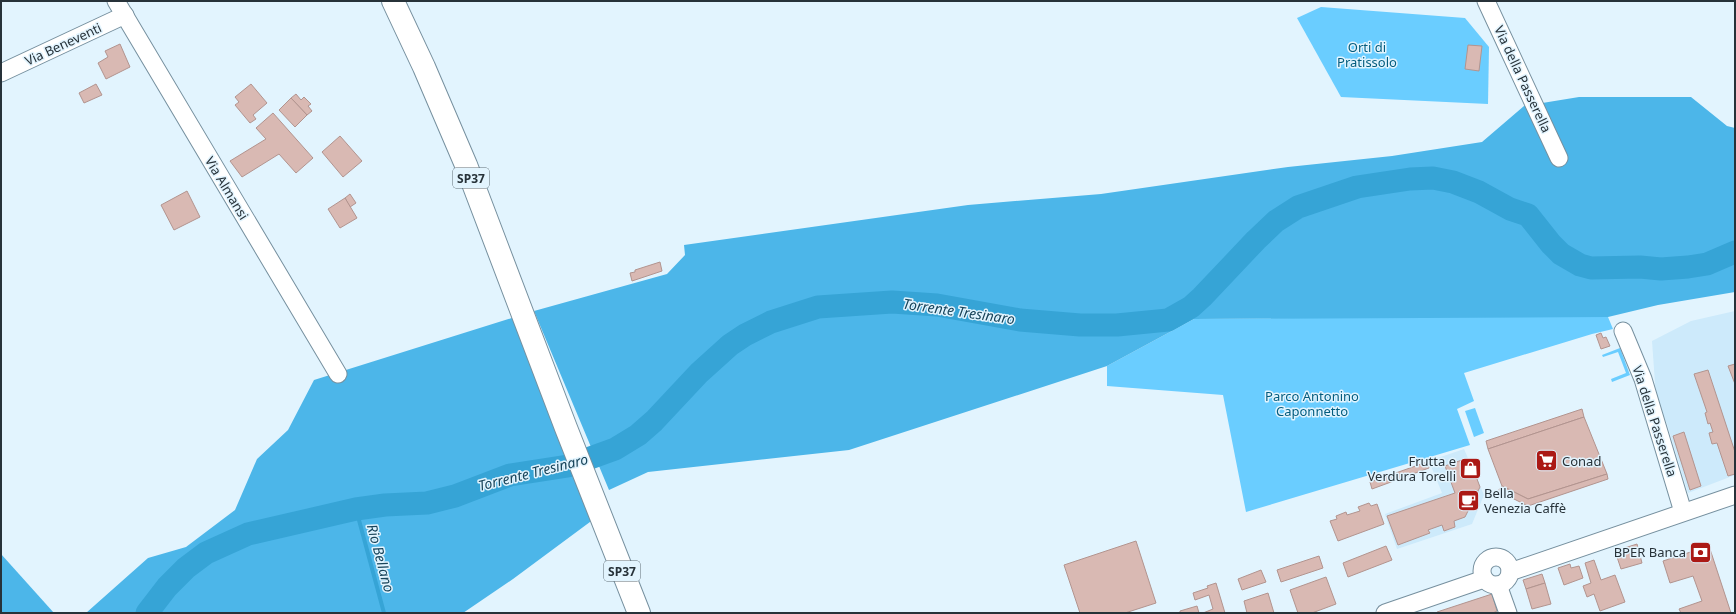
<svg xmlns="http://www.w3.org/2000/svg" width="1736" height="614" viewBox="0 0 1736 614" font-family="'Noto Sans',sans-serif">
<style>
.built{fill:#cdeafb}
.green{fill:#6acdff}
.forest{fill:#4cb6e9}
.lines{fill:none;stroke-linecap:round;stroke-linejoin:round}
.stream{stroke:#36a4d6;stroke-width:4}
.river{stroke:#36a4d6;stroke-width:23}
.building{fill:#d9b9b3;stroke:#b2948f}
.minor-casing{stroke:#76909f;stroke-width:19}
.major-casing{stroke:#76909f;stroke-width:24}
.minor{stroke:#fff;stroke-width:17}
.major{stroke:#fff;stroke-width:22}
.labels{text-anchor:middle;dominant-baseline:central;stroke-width:3;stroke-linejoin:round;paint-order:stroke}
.shield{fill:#e2f4fe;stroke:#5f6c74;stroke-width:1}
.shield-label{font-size:12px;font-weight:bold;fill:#273239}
.street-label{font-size:13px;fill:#273239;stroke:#e2f4fe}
.park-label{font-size:13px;fill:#035c7e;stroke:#e2f4fe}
.poi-label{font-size:13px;fill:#273239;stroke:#e2f4fe;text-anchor:end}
.water-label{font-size:14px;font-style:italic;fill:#18445a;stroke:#e2f4fe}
</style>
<rect width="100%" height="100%" fill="#e2f4fe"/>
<g class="built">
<path d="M1735 311V475L1688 493 1667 424 1656 397 1652 341 1691 321Z"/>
<path d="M1464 449 1484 495 1472 524 1397 549 1385 514 1442 493 1429 461Z"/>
</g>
<g class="green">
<path d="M1321 7 1465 18 1489 47 1488 104 1341 97 1297 18Z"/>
<path d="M1602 315 1608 317 1613 329 1592 334 1464 373 1474 401 1457 409 1470 445 1246 512 1223 395 1107 386V366L1194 319Z"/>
<path d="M1620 348 1630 375 1612 382 1611 379 1626 373 1618 352 1603 357 1602 355Z"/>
<path d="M1475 408 1484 433 1474 437 1465 411Z"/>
</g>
<g class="forest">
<path d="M1579 97H1691L1727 126 1735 128V292L1658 305 1608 317 1194 319 1107 366 849 450 648 472 609 490 534 311 667 274 685 255 684 245 968 205 1101 194 1288 167 1392 156 1482 142 1524 106Z"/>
<path d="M518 316 594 519 513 579 463 613H86L148 558 186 547 235 510 257 459 288 430 314 380Z"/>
<path d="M1 554 54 613H1Z"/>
</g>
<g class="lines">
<path class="stream" d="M356 509 384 613"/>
<path class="river" d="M147 613 167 587 186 568 206 553 248 534 356 509 385 505 427 503 455 496 510 475 568 466 615 449 638 435 654 421 699 373 730 345 745 335 771 322 818 307 892 302 937 305 1020 320 1080 325H1117L1168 320 1191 307 1202 297 1256 240 1276 221 1298 207 1357 187 1410 179 1433 178 1453 182 1479 192 1510 209 1528 215 1551 244 1561 254 1580 265 1591 268 1640 267 1661 269 1688 267 1707 264 1735 252"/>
</g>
<g class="building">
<path d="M120 44 130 67 106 79 98 63 108 57 105 51Z"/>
<path d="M1468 45 1482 46 1479 71 1465 69Z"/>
<path d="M96 84 102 95 84 103 79 93Z"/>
<path d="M251 84 267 103 253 115 256 119 250 123 235 105 239 102 235 97Z"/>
<path d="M296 94 301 100 304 97 311 104 308 106 312 111 307 115 291 98Z"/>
<path d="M291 98 307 115 295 127 279 110Z"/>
<path d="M273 113 313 158 296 173 279 154 242 177 230 161 266 139 256 128Z"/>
<path d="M340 136 362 161 343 177 322 152Z"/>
<path d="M187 191 200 217 174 230 161 205Z"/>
<path d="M350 194 356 203 350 207 345 198Z"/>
<path d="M345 198 357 218 340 228 328 209Z"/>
<path d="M660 262 662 271 632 281 630 273 635 272V270Z"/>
<path d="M1601 333 1603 338 1606 337 1610 346 1601 349 1596 335Z"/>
<path d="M1735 364V384L1728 366Z"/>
<path d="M1708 370 1735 452V474L1728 476 1717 443 1712 444 1709 433 1713 432 1710 423 1708 424 1705 413 1707 412 1694 374Z"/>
<path d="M1582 409 1584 417 1488 449 1486 441Z"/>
<path d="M1584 417 1607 474 1528 499 1502 486 1488 449Z"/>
<path d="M1684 432 1701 486 1690 490 1673 436Z"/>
<path d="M1462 460 1467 474 1474 471 1480 487 1465 517 1454 521 1455 527 1444 531 1442 525 1428 530 1430 533 1398 545 1387 516 1455 493 1445 466Z"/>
<path d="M1427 462 1429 468 1372 489 1370 482Z"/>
<path d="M1607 474 1608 479 1528 506 1498 491 1502 486 1528 499Z"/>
<path d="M1369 503 1371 506 1377 504 1384 524 1338 541 1330 521 1337 519 1336 516 1346 512 1347 515 1360 511 1358 507Z"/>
<path d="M1136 541 1156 603 1125 613H1080L1064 565Z"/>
<path d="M1637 544 1642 563 1621 569 1615 551Z"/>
<path d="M1386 546 1392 560 1348 577 1343 563Z"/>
<path d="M1709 546 1731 613H1681L1679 609 1702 601 1693 576 1670 583 1663 561Z"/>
<path d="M1319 556 1323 568 1281 582 1277 570Z"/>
<path d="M1594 560 1601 580 1615 575 1625 602 1600 611 1594 594 1587 597 1583 586 1591 583 1585 563Z"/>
<path d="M1570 564 1571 568 1579 566 1583 578 1564 585 1558 568Z"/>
<path d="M1261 570 1266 582 1242 590 1238 579Z"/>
<path d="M1542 574 1545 583 1526 589 1523 580Z"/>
<path d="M1326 577 1336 604 1312 613H1298L1290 590Z"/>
<path d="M1216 583 1225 613H1203L1213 609 1209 595 1195 600 1193 593 1208 588 1207 586Z"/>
<path d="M1545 583 1551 604 1532 609 1526 589Z"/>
<path d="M1268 593 1274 613H1247L1244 601Z"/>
<path d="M1492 594 1497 611 1493 613H1438L1437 612Z"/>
<path d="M1197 606 1199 613H1180V611Z"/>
</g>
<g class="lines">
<defs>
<g id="minor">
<path d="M116 1 338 374"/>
<path d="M1486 1 1559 158"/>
<path d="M1 73 125 15"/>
<path d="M1623 331 1643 379 1683 512"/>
<circle cx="1496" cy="571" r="14"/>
<path d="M1510 572 1735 495"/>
<path d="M1498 585 1508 613"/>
<path d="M1385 613 1484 579"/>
</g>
<path id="major" d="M393 1 424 67 466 165 566 428 639 613"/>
</defs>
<use href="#minor" class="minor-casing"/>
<use href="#major" class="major-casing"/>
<use href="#minor" class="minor"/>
<use href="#major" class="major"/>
</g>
<defs>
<symbol id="supermarket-square" viewBox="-11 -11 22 22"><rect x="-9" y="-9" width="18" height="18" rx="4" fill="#ab1915" stroke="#e2f4fe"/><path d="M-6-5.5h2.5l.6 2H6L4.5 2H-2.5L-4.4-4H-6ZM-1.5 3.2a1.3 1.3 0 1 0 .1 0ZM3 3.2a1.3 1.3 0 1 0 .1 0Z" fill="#fff"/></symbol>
<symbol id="shop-square" viewBox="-11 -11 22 22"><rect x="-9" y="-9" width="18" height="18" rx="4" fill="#ab1915" stroke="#e2f4fe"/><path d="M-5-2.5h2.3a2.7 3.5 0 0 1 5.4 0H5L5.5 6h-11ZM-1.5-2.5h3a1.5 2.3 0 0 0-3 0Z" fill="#fff"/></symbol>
<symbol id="cafe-square" viewBox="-11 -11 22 22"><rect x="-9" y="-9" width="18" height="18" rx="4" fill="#ab1915" stroke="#e2f4fe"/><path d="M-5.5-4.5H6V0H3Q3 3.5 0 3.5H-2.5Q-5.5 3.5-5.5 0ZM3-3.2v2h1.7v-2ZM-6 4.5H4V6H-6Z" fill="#fff"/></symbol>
<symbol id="bank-square" viewBox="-11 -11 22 22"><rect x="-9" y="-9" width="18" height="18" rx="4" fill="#ab1915" stroke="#e2f4fe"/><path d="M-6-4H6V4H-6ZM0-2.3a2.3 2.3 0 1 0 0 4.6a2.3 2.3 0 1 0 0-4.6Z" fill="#fff"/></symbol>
</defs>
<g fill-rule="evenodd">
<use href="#supermarket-square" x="1534" y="448" width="25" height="25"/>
<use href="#shop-square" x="1458" y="456" width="25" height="25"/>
<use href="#cafe-square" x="1456" y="488" width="25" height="25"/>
<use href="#bank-square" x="1688" y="540" width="25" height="25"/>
</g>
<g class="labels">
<g class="shield">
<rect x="453" y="168" width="36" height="20" rx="3"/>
<rect x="604" y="561" width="36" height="20" rx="3"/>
</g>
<g class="shield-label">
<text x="471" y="178">SP37</text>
<text x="622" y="571">SP37</text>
</g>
<g class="street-label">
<text transform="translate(63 44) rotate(-25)">Via Beneventi</text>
<text transform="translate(1523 79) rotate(65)">Via della Passerella</text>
<text transform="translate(227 188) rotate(59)">Via Almansi</text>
<text transform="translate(1655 421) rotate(72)">Via della Passerella</text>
</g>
<g class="park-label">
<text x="1367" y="47">Orti di<tspan x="1367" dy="15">Pratissolo</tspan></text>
<text x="1312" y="396">Parco Antonino<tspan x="1312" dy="15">Caponnetto</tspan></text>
</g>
<g class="poi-label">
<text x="1456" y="461">Frutta e<tspan x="1456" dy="15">Verdura Torelli</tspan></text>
<text x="1562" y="461" text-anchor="start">Conad</text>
<text x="1484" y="493" text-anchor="start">Bella<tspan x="1484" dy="15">Venezia Caffè</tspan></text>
<text x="1686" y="552">BPER Banca</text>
</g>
<g class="water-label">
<text transform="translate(959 311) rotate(8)">Torrente Tresinaro</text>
<text transform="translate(533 472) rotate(-14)">Torrente Tresinaro</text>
<text transform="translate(381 558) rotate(75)">Rio Bellano</text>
</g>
</g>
<rect width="1736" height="614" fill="none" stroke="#273239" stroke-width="4"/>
</svg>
